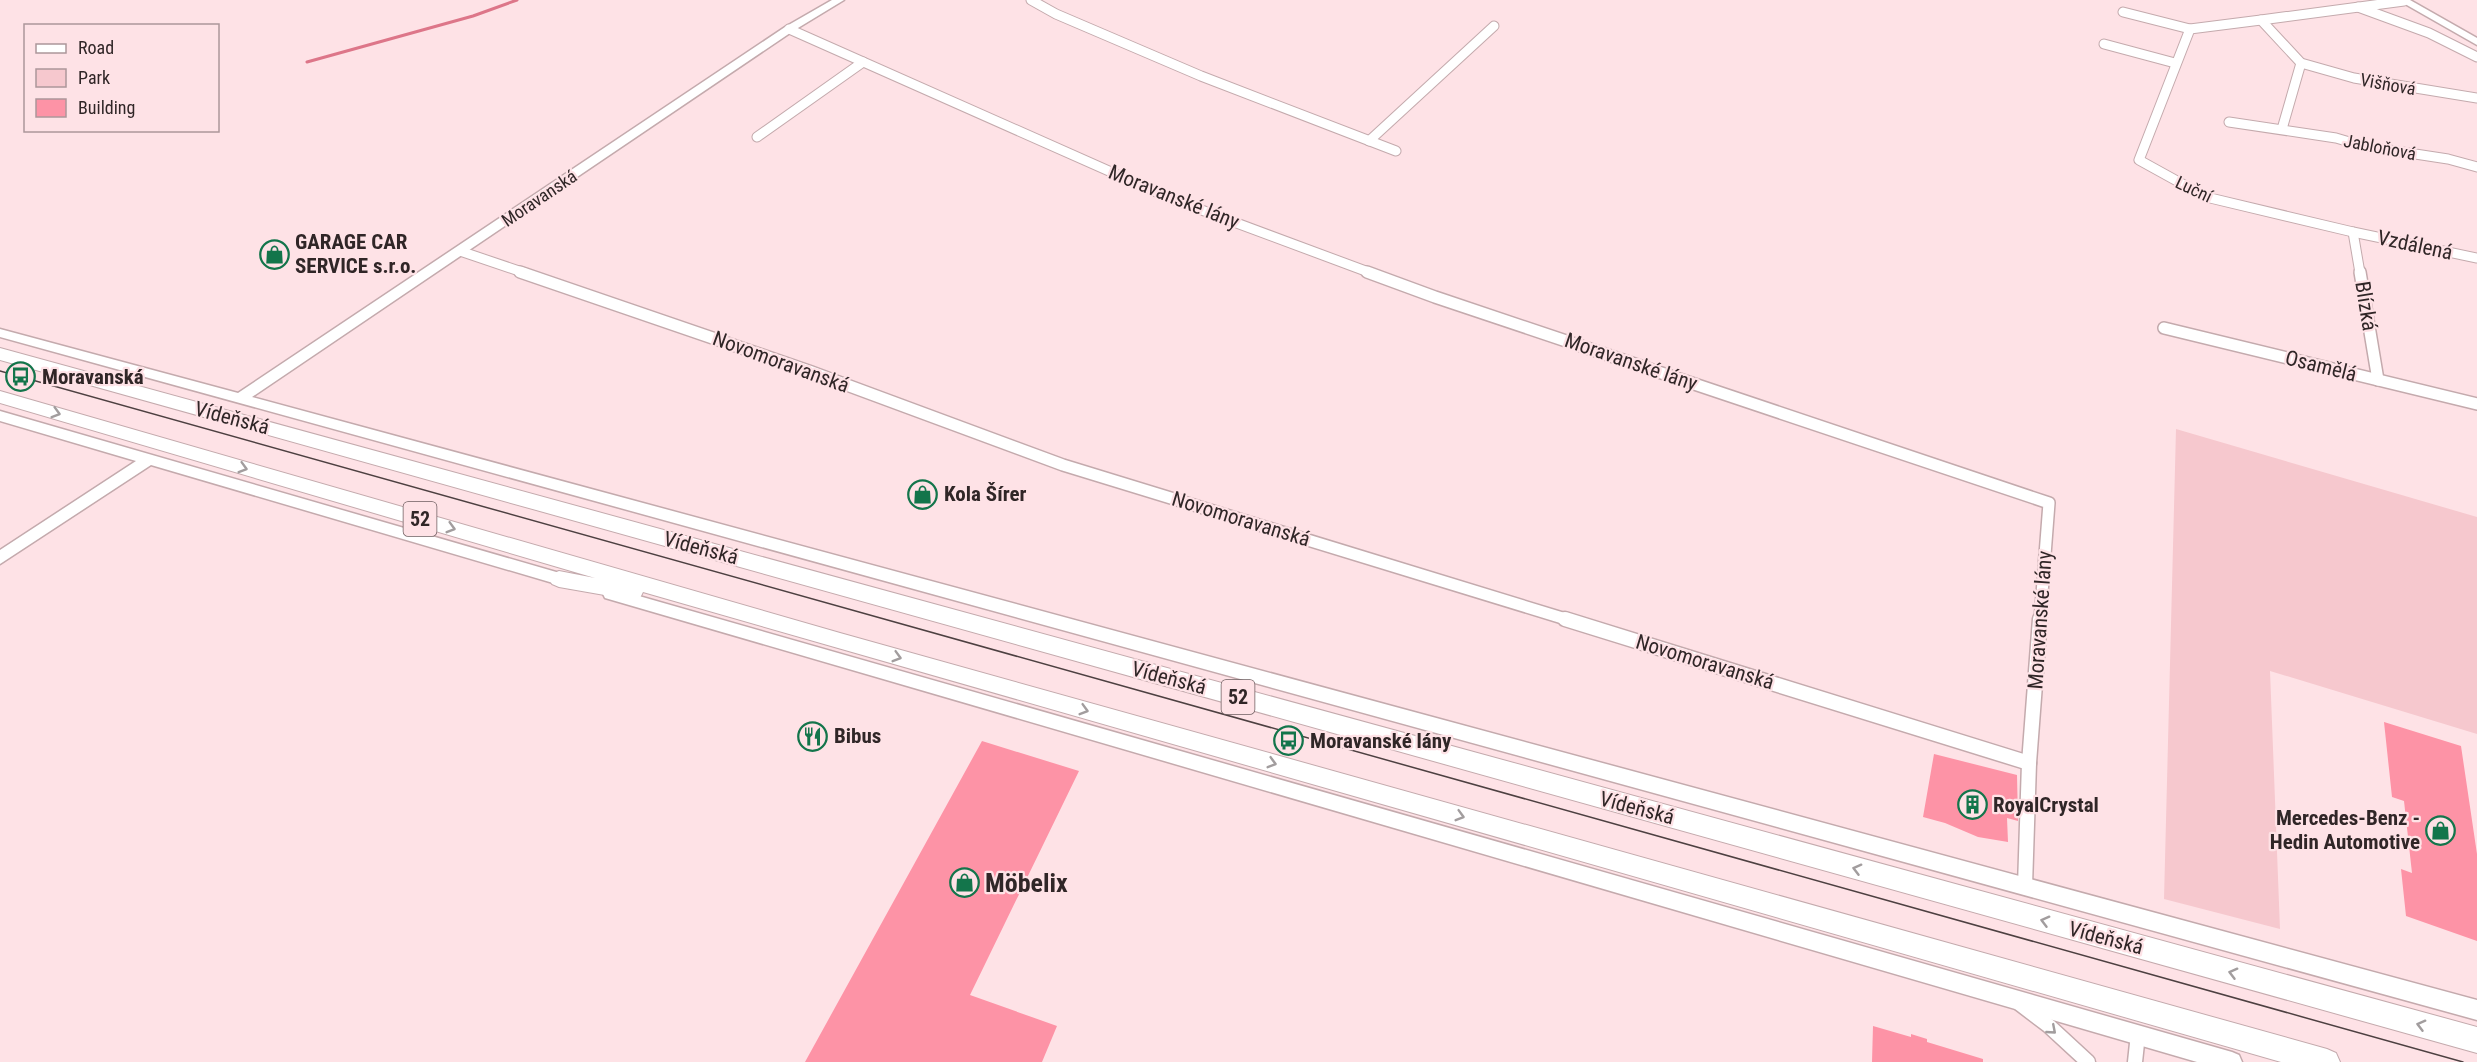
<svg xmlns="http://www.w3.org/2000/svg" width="2477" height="1062" viewBox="0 0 2477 1062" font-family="'Roboto Condensed',sans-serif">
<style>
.green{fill:#f6c8ce}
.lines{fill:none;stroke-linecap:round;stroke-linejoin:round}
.stream{stroke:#dd7689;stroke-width:3}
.building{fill:#fd93a6}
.minor-far2-casing{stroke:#c4aaad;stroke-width:11}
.minor-far1-casing{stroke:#c4aaad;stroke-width:14}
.minor-casing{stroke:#c4aaad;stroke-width:17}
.tertiary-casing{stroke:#c4aaad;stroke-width:3}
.trunk-casing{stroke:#c4aaad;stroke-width:2}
.minor-far2{stroke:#fff;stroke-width:9}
.minor-far1{stroke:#fff;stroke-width:11}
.minor{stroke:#fff;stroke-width:14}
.tertiary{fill:#fff;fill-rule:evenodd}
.trunk{fill:#fff;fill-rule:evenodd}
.tram{stroke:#4d4041;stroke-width:1.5}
.oneway{stroke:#a29d9e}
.labels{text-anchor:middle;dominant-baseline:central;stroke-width:4.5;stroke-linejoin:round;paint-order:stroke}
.far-street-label{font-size:18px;fill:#302627;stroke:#fee2e6}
.shield{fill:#fee2e6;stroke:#6e5e60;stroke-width:1.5}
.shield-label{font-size:20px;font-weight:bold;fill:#302627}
.street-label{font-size:21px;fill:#302627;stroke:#fee2e6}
.poi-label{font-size:21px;font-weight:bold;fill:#302627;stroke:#fee2e6;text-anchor:start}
.near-poi-label{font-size:26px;font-weight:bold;fill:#302627;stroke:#fee2e6;text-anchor:start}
</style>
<rect width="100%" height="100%" fill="#fee2e6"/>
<path class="green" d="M2176 429 2477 517V734L2270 671 2280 929 2164 899Z"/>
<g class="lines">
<path class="stream" d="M307 62 473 16 517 0"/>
</g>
<g class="building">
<path d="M2384 722 2461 746 2477 854V941L2406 916 2401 869 2412 873 2404 801 2392 797Z"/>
<path d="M982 741 1079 771 970 995 1057 1026 1042 1062H805Z"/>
<path d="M1934 754 2017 775 2018 821 2007 818 2008 842 1978 837 1945 823 1923 817Z"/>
<path d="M1873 1026 1911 1037V1034L1927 1039V1042L1983 1059V1062H1872Z"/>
</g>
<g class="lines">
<defs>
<g id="minor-far2">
<path d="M1031 0 1056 14 1201 76 1396 151"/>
<path d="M2404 1 2261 20 2301 63 2354 78 2477 98"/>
<path d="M2358 7 2429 33 2477 57"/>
<path d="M2123 12 2190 29 2139 160 2206 197 2353 232 2477 258"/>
<path d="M789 29 1172 199 1371 273"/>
<path d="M2190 29 2261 20"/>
<path d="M2104 44 2175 63"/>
<path d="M2229 122 2336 138 2363 146 2448 159 2477 167"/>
<path d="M2282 129 2301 63"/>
<path d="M757 137 863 62"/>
<path d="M1369 141 1494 26"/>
<path d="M2353 232 2360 273"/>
<path d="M460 251 525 273"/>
</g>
<g id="minor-far1">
<path d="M520 272 809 371 1063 465 1569 620"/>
<path d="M1367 272 1435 297 2049 503 2040 620"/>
<path d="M2360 272 2378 380"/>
<path d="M2164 328 2477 404"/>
</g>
<g id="minor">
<path d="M1565 619 2029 763"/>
<path d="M2025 886 2029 763 2040 619"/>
<path d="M2020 1004 2049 1026 2088 1062"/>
<path d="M2135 1062 2138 1034"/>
</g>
<g id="tertiary">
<path d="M832 0H844L793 31 252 397 2477 1000V1020L0 337V329L238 393 785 27Z"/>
<path d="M2398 0H2410L2477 38V45Z"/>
<path d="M0 411 570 576 575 578 578 582 575 586 570 588 151 465 0 564V550L136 461 0 421Z"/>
<path d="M611 588 2232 1052 2239 1055 2242 1062H2197L605 598 603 594 605 590Z"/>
</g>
<g id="trunk">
<path d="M0 348 2477 1027V1053L0 360Z"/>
<path d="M0 391 840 633 2327 1049 2336 1053 2340 1062H2281L643 592 640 598 633 600 559 587 552 584 549 579 552 574 559 571 595 578 0 403Z"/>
</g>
</defs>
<use href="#minor-far2" class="minor-far2-casing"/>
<use href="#minor-far1" class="minor-far1-casing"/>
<use href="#minor" class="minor-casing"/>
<use href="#tertiary" class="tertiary-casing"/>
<use href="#trunk" class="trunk-casing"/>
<use href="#minor-far2" class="minor-far2"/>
<use href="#minor-far1" class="minor-far1"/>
<use href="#minor" class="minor"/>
<use href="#tertiary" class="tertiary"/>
<use href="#trunk" class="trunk"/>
<path class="tram" d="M0 371 2463 1062"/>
</g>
<defs><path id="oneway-chevron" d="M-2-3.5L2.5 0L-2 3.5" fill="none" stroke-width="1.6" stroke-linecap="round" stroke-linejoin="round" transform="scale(1.5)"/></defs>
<g class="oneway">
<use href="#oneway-chevron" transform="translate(56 413) rotate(16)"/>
<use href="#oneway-chevron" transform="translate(243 468) rotate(16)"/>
<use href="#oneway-chevron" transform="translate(451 528) rotate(16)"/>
<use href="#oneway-chevron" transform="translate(897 657) rotate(16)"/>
<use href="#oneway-chevron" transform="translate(1084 710) rotate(16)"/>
<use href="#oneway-chevron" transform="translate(1272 763) rotate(16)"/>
<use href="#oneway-chevron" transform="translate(1460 816) rotate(16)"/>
<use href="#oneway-chevron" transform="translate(1857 869) rotate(-165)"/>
<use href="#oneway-chevron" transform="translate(2045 921) rotate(-165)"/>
<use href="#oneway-chevron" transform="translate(2233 973) rotate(-165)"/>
<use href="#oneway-chevron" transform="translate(2421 1025) rotate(-165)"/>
<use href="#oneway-chevron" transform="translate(2052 1030) rotate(41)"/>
</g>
<defs>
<symbol id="shop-ring" viewBox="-11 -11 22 22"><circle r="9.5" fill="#fee2e6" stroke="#13754b" stroke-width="1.5"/><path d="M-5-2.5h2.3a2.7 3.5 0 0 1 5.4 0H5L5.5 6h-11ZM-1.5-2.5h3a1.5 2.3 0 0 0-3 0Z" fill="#13754b"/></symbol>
<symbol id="bus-ring" viewBox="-11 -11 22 22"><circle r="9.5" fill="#fee2e6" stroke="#13754b" stroke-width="1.5"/><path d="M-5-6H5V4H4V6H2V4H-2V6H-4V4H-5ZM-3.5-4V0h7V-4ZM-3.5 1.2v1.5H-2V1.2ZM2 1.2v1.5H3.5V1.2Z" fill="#13754b"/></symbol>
<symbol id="restaurant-ring" viewBox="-11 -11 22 22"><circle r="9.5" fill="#fee2e6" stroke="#13754b" stroke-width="1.5"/><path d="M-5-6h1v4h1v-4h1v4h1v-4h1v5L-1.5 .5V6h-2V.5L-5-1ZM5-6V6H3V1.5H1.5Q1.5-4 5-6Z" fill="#13754b"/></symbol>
<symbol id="building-ring" viewBox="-11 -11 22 22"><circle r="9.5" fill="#fee2e6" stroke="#13754b" stroke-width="1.5"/><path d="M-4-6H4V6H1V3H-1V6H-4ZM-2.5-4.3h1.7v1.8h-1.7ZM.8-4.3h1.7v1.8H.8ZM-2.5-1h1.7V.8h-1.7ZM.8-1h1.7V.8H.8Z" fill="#13754b"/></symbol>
</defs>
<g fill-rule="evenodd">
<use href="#shop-ring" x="258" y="238" width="33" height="33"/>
<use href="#bus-ring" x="4" y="360" width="33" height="33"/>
<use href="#shop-ring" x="906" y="478" width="33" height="33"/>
<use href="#restaurant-ring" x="796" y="720" width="33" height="33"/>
<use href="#bus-ring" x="1272" y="724" width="33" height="33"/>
<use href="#building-ring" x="1956" y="788" width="33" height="33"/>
<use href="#shop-ring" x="2424" y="814" width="33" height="33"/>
<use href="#shop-ring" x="948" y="866" width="33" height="33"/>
</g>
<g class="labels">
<g class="far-street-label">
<text transform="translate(2388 84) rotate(10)">Višňová</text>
<text transform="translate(2380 147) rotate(11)">Jabloňová</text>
<text transform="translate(2194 189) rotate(25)">Luční</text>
<text transform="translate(539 198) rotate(-34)">Moravanská</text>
</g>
<g class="shield">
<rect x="403.5" y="502" width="33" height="34" rx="4.5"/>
<rect x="1221.5" y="680" width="33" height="34" rx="4.5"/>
</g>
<g class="shield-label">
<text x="420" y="519">52</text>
<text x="1238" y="697">52</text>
</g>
<g class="street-label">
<text transform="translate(1174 197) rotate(22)">Moravanské lány</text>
<text transform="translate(2415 245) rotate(12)">Vzdálená</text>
<text transform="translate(2366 306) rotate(81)">Blízká</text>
<text transform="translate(781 362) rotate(20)">Novomoravanská</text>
<text transform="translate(1631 362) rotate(19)">Moravanské lány</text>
<text transform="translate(2321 366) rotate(14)">Osamělá</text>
<text transform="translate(232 418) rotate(15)">Vídeňská</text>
<text transform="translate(1241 519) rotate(17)">Novomoravanská</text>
<text transform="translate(701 548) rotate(15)">Vídeňská</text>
<text transform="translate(2040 620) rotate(-86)">Moravanské lány</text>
<text transform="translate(1705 662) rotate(17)">Novomoravanská</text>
<text transform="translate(1169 678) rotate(15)">Vídeňská</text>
<text transform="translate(1637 808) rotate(15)">Vídeňská</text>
<text transform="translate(2106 938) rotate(15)">Vídeňská</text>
</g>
<g class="poi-label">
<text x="295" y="242">GARAGE CAR<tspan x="295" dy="24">SERVICE s.r.o.</tspan></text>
<text x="42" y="377">Moravanská</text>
<text x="944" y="494">Kola Šírer</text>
<text x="834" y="736">Bibus</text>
<text x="1310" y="741">Moravanské lány</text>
<text x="1993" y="805">RoyalCrystal</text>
<text x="2420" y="818" text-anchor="end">Mercedes-Benz -<tspan x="2420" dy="24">Hedin Automotive</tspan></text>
</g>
<g class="near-poi-label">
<text x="985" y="883">Möbelix</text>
</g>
</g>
<rect x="24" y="24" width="195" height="108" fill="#fee2e6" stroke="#ac979a" stroke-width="1.5"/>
<rect x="36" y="44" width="30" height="9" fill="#ffffff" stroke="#ac979a" stroke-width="1.5"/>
<text x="78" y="54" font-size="18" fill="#302627">Road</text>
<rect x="36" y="69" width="30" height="18" fill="#f6c8ce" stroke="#ac979a" stroke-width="1.5"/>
<text x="78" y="84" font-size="18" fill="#302627">Park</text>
<rect x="36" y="99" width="30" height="18" fill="#fd93a6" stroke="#ac979a" stroke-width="1.5"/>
<text x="78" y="114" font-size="18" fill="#302627">Building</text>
</svg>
